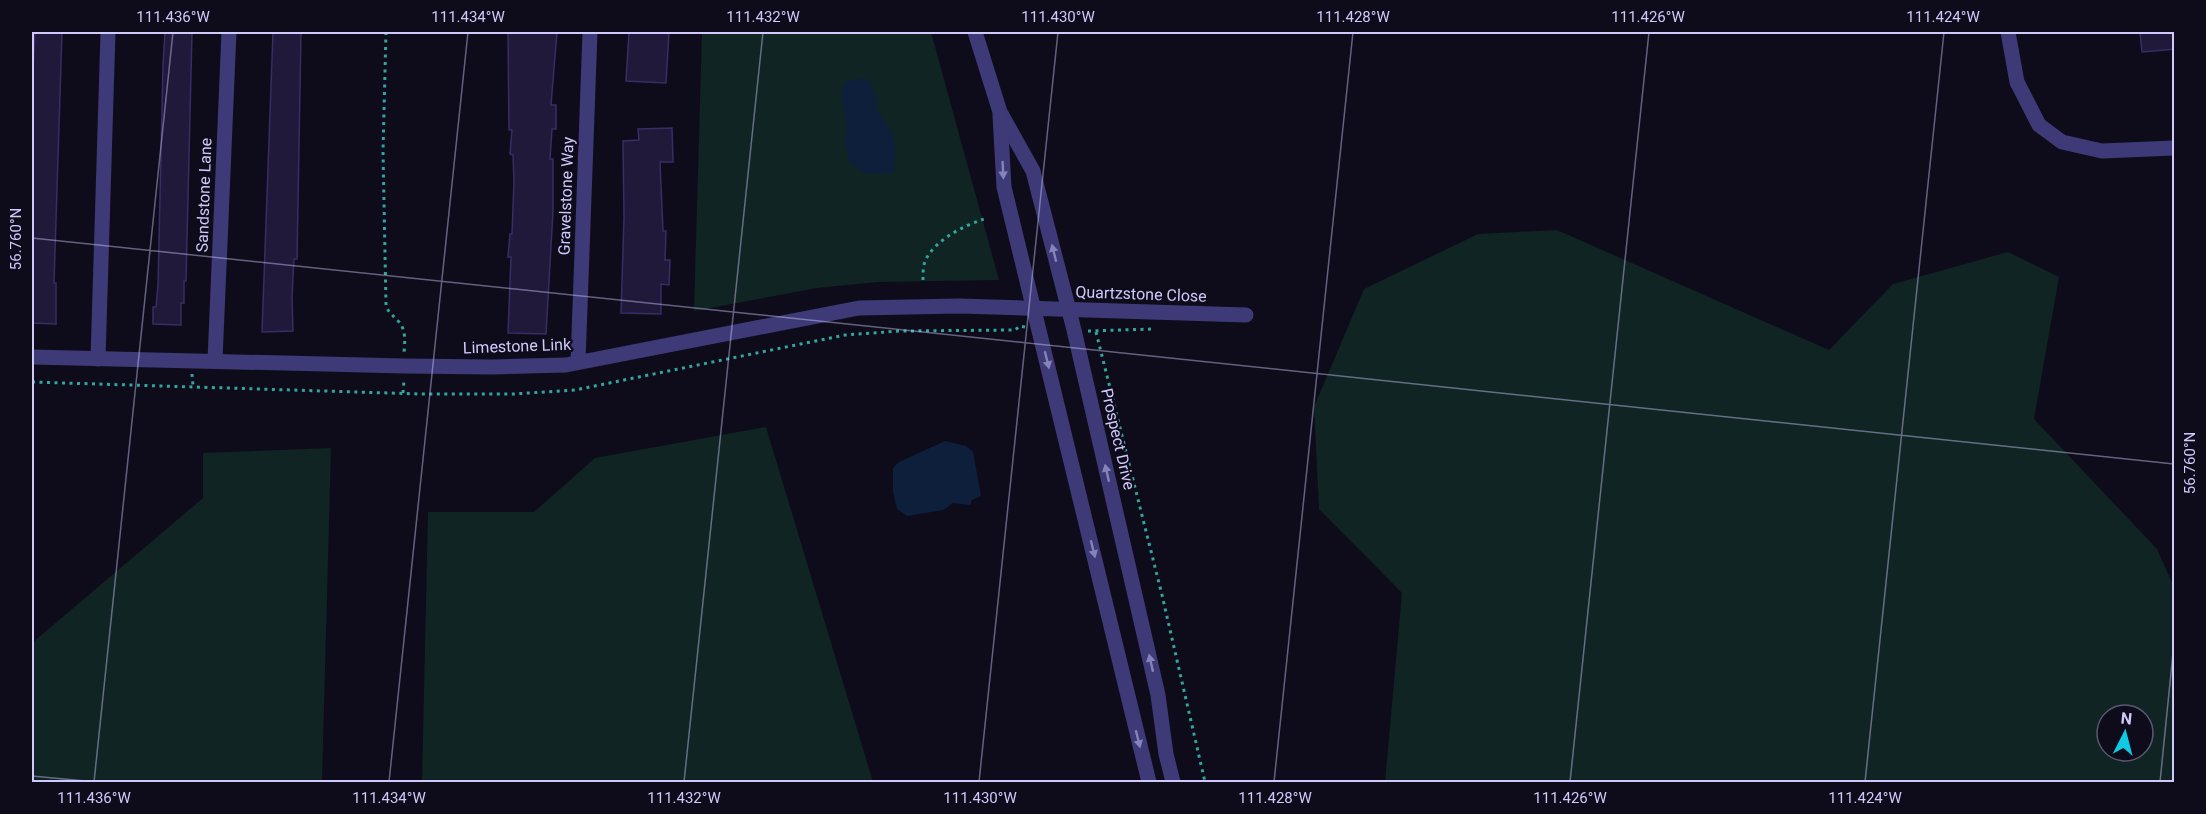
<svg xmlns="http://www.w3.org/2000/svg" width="2206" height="814" viewBox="0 0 2206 814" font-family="Roboto,sans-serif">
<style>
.green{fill:#0f2423;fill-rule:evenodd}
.water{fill:#0e1f3c}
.building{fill:#20193a;stroke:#382d65;stroke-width:1.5}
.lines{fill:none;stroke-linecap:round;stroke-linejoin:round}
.path{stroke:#33a59f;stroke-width:3;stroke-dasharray:3 4.5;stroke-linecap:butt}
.minor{stroke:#3d3a77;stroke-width:15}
.oneway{fill:#8682ba}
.ticks{fill:none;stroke:#cfc9fc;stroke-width:1.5;stroke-opacity:0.45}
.labels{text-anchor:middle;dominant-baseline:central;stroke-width:4.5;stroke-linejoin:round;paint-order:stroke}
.street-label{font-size:16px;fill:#cfc9fc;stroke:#0e0c1a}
.neatline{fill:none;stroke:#cfc9fc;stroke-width:2}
.ticks-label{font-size:15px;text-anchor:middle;fill:#cfc9fc}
</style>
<rect width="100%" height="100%" fill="#0e0c1a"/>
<g class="green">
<path d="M702 32H931L999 280 878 282 817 288 694 311Z"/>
<path d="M1557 230 1829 350 1893 284 2008 252 2059 277 2034 419 2157 549 2174 587V782H1385L1402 593 1319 509 1314 407 1364 289 1478 234ZM2107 715H2143V751H2107Z"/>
<path d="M766 427 873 782H422L428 512H534L595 458Z"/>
<path d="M331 448 322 782H32V643L203 498V453Z"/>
</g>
<g class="water">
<path d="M865 78 869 81 877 98 876 108 893 135 895 151 894 173 865 174 850 162 845 145 847 124 841 97 844 85 848 81Z"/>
<path d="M945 441 966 446 973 452 981 496 972 500 970 505 953 503 943 510 907 516 897 509 893 492V468L899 462Z"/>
</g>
<g class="building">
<path d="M35 32H62L54 283H56V324L32 323V92Z"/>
<path d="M165 32H192L186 281H184V303H181V325L153 324V307H156L158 285 163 65Z"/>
<path d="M273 32H301L297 259H294L292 297 293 331 262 332Z"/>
<path d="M508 32H557L551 105H556V129H552L550 159H553V211L546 334 508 333 511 257H508L510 234H512L514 181 513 155 510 154 512 130H509Z"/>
<path d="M629 32H669L666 83 626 81Z"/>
<path d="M2140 32H2175V49L2142 52Z"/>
<path d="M672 128 673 162H660L663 231H666L665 260H670L669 285 661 284V314L621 313 624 218 623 141 639 140 638 129Z"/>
</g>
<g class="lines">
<g class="path">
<path d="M386 32 383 151 386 305C388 313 394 316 399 322 406 330 405 342 404 352"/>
<path d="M923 280C923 274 923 267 925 261 935 240 963 226 984 219"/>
<path d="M1088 331 1153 329"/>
<path d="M1096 332 1162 595 1205 782"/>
<path d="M192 374 193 386"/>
<path d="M32 382 421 394H513L575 390 845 335 900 331 1015 330 1020 326 1025 327"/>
<path d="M403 393 404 380"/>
</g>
<g class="minor">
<path d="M975 32 1000 112 1033 171 1074 330 1158 695 1166 754 1173 782"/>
<path d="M2008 32 2017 82 2039 125 2062 142 2102 151 2174 148"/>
<path d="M1000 115 1004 187 1149 782"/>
<path d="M32 357 404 366 493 367 566 365 859 308 959 306 1246 315"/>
<path d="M98 359 108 32"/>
<path d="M215 360 229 32"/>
<path d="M578 362 590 32"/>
</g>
</g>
<defs><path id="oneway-solid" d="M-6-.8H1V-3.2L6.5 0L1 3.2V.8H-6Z" transform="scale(1.5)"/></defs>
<g class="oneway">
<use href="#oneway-solid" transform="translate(1003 170) rotate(87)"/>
<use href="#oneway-solid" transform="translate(1054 253) rotate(-104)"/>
<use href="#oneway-solid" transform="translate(1047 360) rotate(76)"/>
<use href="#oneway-solid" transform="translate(1107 473) rotate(-103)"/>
<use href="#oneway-solid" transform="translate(1093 549) rotate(76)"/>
<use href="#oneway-solid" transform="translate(1151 663) rotate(-103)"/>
<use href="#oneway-solid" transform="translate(1138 739) rotate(76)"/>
</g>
<path class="ticks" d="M32 238 2174 464M32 776 96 782M94 782 173 32M389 782 468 32M684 782 763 32M979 782 1058 32M1274 782 1353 32M1570 782 1649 32M1865 782 1944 32M2160 782 2174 643"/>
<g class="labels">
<g class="street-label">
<text transform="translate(204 195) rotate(-88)">Sandstone Lane</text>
<text transform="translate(566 196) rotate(-88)">Gravelstone Way</text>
<text transform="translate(1141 294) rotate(2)">Quartzstone Close</text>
<text transform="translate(517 346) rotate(-2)">Limestone Link</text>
<text transform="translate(1118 439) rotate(77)">Prospect Drive</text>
</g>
</g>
<rect width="2206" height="814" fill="none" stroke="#0e0c1a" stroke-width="66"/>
<g transform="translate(2125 733) rotate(6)"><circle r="28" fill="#0e0c1a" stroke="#5b5874" stroke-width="1.5"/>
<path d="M0-4.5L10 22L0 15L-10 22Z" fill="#0ecae2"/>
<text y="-9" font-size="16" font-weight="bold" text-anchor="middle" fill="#cfc9fc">N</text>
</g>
<rect x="33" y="33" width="2140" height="748" class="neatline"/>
<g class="ticks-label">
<text x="173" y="22">111.436°W</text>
<text x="468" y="22">111.434°W</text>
<text x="763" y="22">111.432°W</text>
<text x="1058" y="22">111.430°W</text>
<text x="1353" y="22">111.428°W</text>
<text x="1648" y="22">111.426°W</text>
<text x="1943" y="22">111.424°W</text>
<text transform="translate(16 239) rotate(-90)" y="5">56.760°N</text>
<text transform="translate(2190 463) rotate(-90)" y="5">56.760°N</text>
<text x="94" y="803">111.436°W</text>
<text x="389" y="803">111.434°W</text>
<text x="684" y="803">111.432°W</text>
<text x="980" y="803">111.430°W</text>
<text x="1275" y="803">111.428°W</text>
<text x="1570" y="803">111.426°W</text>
<text x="1865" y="803">111.424°W</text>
</g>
</svg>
